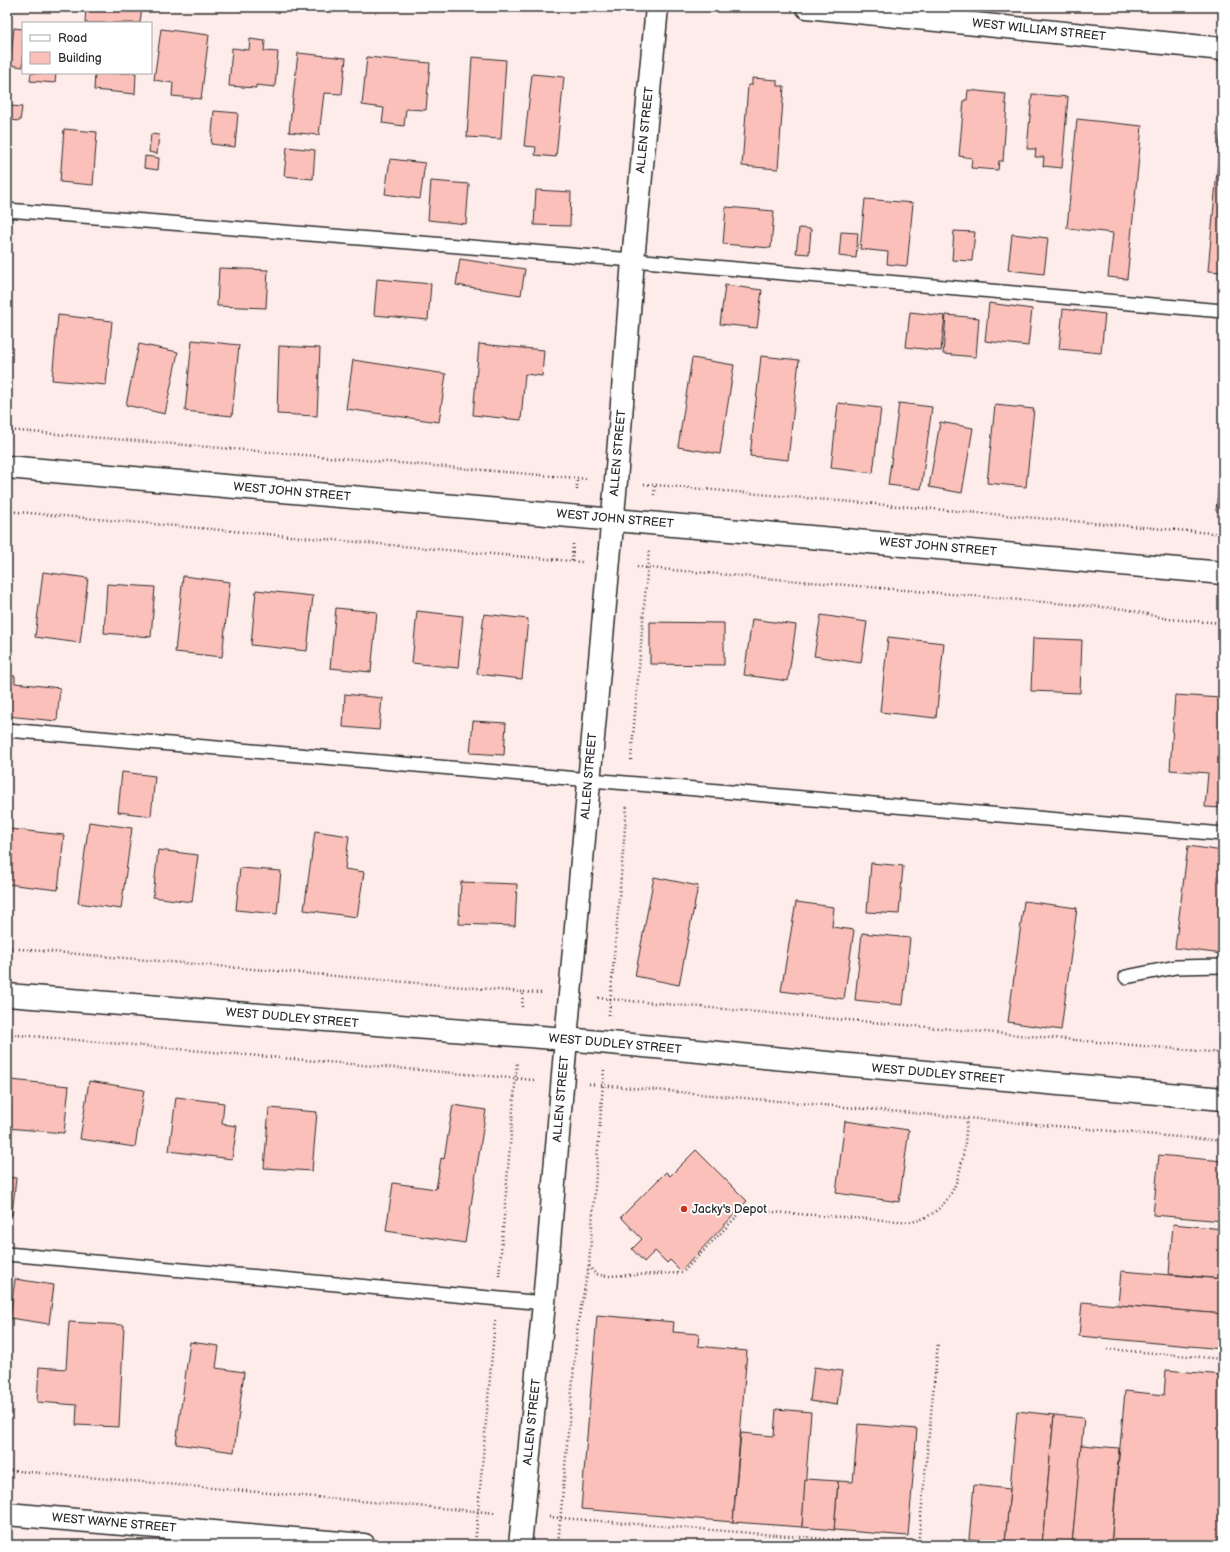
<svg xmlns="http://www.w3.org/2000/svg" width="1230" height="1552" viewBox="0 0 1230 1552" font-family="'Balsamiq Sans',sans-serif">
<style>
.building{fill:#fcc0ba;stroke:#2b2b2b}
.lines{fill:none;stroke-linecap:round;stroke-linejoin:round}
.service-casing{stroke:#2b2b2b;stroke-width:16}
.minor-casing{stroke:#2b2b2b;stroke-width:25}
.tertiary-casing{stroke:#2b2b2b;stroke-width:25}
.path{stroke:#2b2b2b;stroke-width:2.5;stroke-dasharray:1 3;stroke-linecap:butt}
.service{stroke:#fff;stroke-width:13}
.minor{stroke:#fff;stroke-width:22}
.tertiary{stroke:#fff;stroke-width:22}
.poi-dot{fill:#c8321e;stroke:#fff;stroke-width:1.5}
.labels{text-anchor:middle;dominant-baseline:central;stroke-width:4;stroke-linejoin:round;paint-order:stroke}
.street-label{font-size:12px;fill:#2b2b2b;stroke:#fff}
.poi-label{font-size:12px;fill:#2b2b2b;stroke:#fff;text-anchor:start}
</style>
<rect width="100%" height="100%" fill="#feecea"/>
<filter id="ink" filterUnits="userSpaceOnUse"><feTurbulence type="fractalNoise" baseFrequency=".025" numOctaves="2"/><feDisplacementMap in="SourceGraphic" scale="8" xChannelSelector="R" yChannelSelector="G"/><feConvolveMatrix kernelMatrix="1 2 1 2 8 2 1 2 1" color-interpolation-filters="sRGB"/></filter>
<g filter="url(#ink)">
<g class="building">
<path d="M86 7H142L140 23H85Z"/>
<path d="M14 28 23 29V67L10 65Z"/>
<path d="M161 29 209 35 201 99 172 96 173 83 154 80Z"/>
<path d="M250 39 265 41 264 51 278 52 275 87 256 85V88L229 86 232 48 249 50Z"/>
<path d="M298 53 346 58 342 94 324 93 319 135 289 132Z"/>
<path d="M367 57 430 63 426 110 406 109 404 126 382 123 384 108 362 105Z"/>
<path d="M472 57 506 60 501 139 467 137Z"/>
<path d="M31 73H56L55 83 30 81Z"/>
<path d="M95 73H136L135 94 94 90Z"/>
<path d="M532 74 564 77 556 157 535 155 536 147 524 146Z"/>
<path d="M752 78 777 80V86H784L778 169 742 166 748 85H752Z"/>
<path d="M968 90 1006 94 1005 104H1007L1003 161H999L998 170 971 168 972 158 959 156 964 100H967Z"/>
<path d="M1032 94 1068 97 1062 168 1043 166 1044 157H1035L1036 149H1027Z"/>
<path d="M11 106 22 107 20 121 9 120Z"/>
<path d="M214 111 238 113 235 147 211 144Z"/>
<path d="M1077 119 1142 126 1127 279 1108 277 1113 233 1067 228Z"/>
<path d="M1221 127H1223V272L1208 271Z"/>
<path d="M64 129 97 132 93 185 60 182Z"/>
<path d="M151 134 159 135 157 154 149 152Z"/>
<path d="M287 147 315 150 313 179 284 176Z"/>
<path d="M145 156 159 158 158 170 144 168Z"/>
<path d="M390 159 425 163 420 199 385 194Z"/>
<path d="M431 181 469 184 466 224 428 220Z"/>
<path d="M536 190 571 192 570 226 534 225Z"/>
<path d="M865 199 913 203 907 266 887 264 888 252 860 249Z"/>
<path d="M726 207 774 211 771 248 723 244Z"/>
<path d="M799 228 811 229 809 254 796 253Z"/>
<path d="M954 231 975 232 972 261 952 260Z"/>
<path d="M841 232 858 233 856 258 839 256Z"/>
<path d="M1012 234 1048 238 1044 274 1008 270Z"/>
<path d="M460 259 525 269 521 295 456 285Z"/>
<path d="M219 268 268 270 266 308 217 306Z"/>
<path d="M377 279 431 284 428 320 374 315Z"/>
<path d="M725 285 762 290 757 328 720 324Z"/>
<path d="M989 303 1032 309 1028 346 985 341Z"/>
<path d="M1063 309 1105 314 1101 353 1059 349Z"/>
<path d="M910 312 945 316 941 351 906 347Z"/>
<path d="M58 315 112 321 106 385 52 380Z"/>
<path d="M946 315 979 318 976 357 943 354Z"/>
<path d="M192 340 239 345 232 416 185 411Z"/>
<path d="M139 344 178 352 165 414 126 405Z"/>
<path d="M479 344 544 350 542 376 525 374 521 420 473 415Z"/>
<path d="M279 346 320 348 317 416 277 414Z"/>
<path d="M761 356 799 360 788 460 750 456Z"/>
<path d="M692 358 734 365 720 454 678 447Z"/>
<path d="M353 360 446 374 439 422 346 409Z"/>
<path d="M838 403 881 408 873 473 831 468Z"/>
<path d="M899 403 932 407 921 489 888 485Z"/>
<path d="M995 405 1034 409 1026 487 987 483Z"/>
<path d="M940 422 973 428 962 493 929 487Z"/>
<path d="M1223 441V512L1216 511Z"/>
<path d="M43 572 88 578 80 643 35 637Z"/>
<path d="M183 576 230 582 222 657 175 652Z"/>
<path d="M107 584 155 587 151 637 104 633Z"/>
<path d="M256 590 313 596 307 651 251 645Z"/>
<path d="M336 608 377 612 371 672 330 668Z"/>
<path d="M417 611 463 616 458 668 412 663Z"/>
<path d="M484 614 528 619 522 679 477 674Z"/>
<path d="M821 615 867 622 861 663 814 656Z"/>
<path d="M752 619 796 625 788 681 744 675Z"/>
<path d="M650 622 724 623V665L650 664Z"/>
<path d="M888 637 944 643 936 718 880 712Z"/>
<path d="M1033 638 1082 640 1080 693 1031 691Z"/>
<path d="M7 675 15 676V683L60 688 57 721 7 716Z"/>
<path d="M1222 677H1223V808L1205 807 1208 773 1170 770 1175 695 1221 698Z"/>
<path d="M345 694 382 698 379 730 343 727Z"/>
<path d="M473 721 506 723 504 755 470 753Z"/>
<path d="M122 772 155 776 151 816 118 812Z"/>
<path d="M89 822 132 828 121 909 78 903Z"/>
<path d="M10 829 64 835 58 890 7 884V861Z"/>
<path d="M315 831 349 836 345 869 364 872 357 917 304 910Z"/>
<path d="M1188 846 1223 851V954L1175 948Z"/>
<path d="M158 850 198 855 192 902 153 897Z"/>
<path d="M871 863 903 866 899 914 867 912Z"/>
<path d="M240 868 281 871 277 914 236 910Z"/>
<path d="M654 877 698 886 679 985 635 976Z"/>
<path d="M461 882 517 884 515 926 459 924Z"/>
<path d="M1024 901 1077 908 1061 1030 1008 1022Z"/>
<path d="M796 902 834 907 832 927 854 930 844 999 781 991Z"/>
<path d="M862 933 910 938 903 1005 855 1000Z"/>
<path d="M11 1080 69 1086 64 1133 7 1128Z"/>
<path d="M89 1081 144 1090 135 1147 80 1139Z"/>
<path d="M176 1097 224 1103 222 1124 237 1126 232 1159 169 1151Z"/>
<path d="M453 1105 486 1110 465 1243 386 1231 393 1183 436 1189 441 1158 444 1159Z"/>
<path d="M269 1108 317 1112 312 1171 264 1168Z"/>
<path d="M845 1121 909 1130 899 1202 836 1193Z"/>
<path d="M696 1150 747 1201 681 1271 670 1260 667 1263 655 1251 644 1262 632 1249 642 1239 621 1217 666 1172 670 1176Z"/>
<path d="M1159 1155 1223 1161V1221L1153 1215Z"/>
<path d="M7 1177 16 1178 12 1215H7Z"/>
<path d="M1173 1224 1223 1229V1279L1169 1274Z"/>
<path d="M1121 1271 1223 1279V1314L1118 1305Z"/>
<path d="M15 1279 54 1285 49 1324 10 1318Z"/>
<path d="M1082 1302 1223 1314V1349L1079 1336Z"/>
<path d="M597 1315 674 1322 673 1332 699 1334 698 1346 747 1351 733 1522 581 1509Z"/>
<path d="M69 1322 124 1325 119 1427 76 1425 77 1405 37 1402 39 1367 66 1369Z"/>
<path d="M190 1342 219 1346 216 1368 244 1372 234 1452 176 1444Z"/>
<path d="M814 1367 842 1371 837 1405 810 1401Z"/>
<path d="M1166 1370 1223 1375V1545H1111L1125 1391 1164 1395Z"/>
<path d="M776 1409 811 1412 802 1527 733 1522 741 1433 774 1436Z"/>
<path d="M1017 1411 1054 1415 1042 1545 1005 1543Z"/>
<path d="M1054 1415 1084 1418 1072 1545H1042Z"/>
<path d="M858 1424 917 1429 908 1536 834 1530 838 1481 853 1482Z"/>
<path d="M1081 1445 1119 1448 1111 1545H1072Z"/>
<path d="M805 1479 838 1481 834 1530 802 1527Z"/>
<path d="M974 1485 1010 1489 1005 1543 969 1539Z"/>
</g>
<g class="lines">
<defs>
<g id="service">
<path d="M7 210 633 260 1223 311"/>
<path d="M7 730 1223 834"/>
<path d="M1126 977 1176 967 1223 966"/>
<path d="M7 1254 544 1303"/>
</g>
<g id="minor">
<path d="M807 7 1223 49"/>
<path d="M7 467 1223 573"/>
<path d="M7 995 566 1039 1223 1099"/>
<path d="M520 1545 544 1303 566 1039 616 481 633 260 657 7"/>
</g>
<path id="tertiary" d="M7 1514 364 1545"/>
</defs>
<use href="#service" class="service-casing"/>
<use href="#minor" class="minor-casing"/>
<use href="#tertiary" class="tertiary-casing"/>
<g class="path">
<path d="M7 430 589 479"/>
<path d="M644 484 1223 534"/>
<path d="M577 490V478"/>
<path d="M654 495 655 485"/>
<path d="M7 511 582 562"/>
<path d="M572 561 573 544"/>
<path d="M637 567 1125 609 1168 619 1223 623"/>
<path d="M631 760 649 550"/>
<path d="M7 948 523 992"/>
<path d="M598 998 1223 1053"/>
<path d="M522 1007 523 992 543 993"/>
<path d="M609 1015 627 805"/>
<path d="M7 1034 534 1080"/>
<path d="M604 1070 589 1265C593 1274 598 1275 607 1276L682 1273 743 1210 912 1222C960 1211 964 1160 967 1119"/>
<path d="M589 1084 1223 1141"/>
<path d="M499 1276 517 1062"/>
<path d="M1107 1349 1223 1359"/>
<path d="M7 1470 497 1513"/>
<path d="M549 1517 902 1545"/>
<path d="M475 1545 495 1321"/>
<path d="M558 1545 578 1322 589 1265"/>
<path d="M918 1545 938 1343"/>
</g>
<use href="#service" class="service"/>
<use href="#minor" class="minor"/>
<use href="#tertiary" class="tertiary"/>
</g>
</g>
<circle class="poi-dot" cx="684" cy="1209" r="4"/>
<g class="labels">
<g class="street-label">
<text transform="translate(1039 30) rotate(6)">WEST WILLIAM STREET</text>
<text transform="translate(645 130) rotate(-84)">ALLEN STREET</text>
<text transform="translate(618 453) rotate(-85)">ALLEN STREET</text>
<text transform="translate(292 492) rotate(5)">WEST JOHN STREET</text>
<text transform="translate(615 519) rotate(5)">WEST JOHN STREET</text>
<text transform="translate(938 547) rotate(5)">WEST JOHN STREET</text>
<text transform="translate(589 776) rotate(-85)">ALLEN STREET</text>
<text transform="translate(292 1018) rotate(5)">WEST DUDLEY STREET</text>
<text transform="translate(615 1044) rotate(5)">WEST DUDLEY STREET</text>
<text transform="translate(938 1074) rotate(5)">WEST DUDLEY STREET</text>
<text transform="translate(561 1099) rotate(-85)">ALLEN STREET</text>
<text transform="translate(532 1422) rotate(-84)">ALLEN STREET</text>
<text transform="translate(114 1523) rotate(5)">WEST WAYNE STREET</text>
</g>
<g class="poi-label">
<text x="692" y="1209">Jacky's Depot</text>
</g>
</g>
<rect width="1230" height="1552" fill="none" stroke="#fff" stroke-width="24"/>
<rect x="12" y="12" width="1206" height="1528" fill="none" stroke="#2b2b2b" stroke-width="1.5" filter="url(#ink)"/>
<rect x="22" y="22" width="130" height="52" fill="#ffffff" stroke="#aaaaaa"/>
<rect x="30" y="35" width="20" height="6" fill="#ffffff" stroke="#aaaaaa"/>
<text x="58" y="42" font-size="12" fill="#2b2b2b">Road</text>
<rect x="30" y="52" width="20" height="12" fill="#fcc0ba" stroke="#aaaaaa"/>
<text x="58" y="62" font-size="12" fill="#2b2b2b">Building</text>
</svg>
